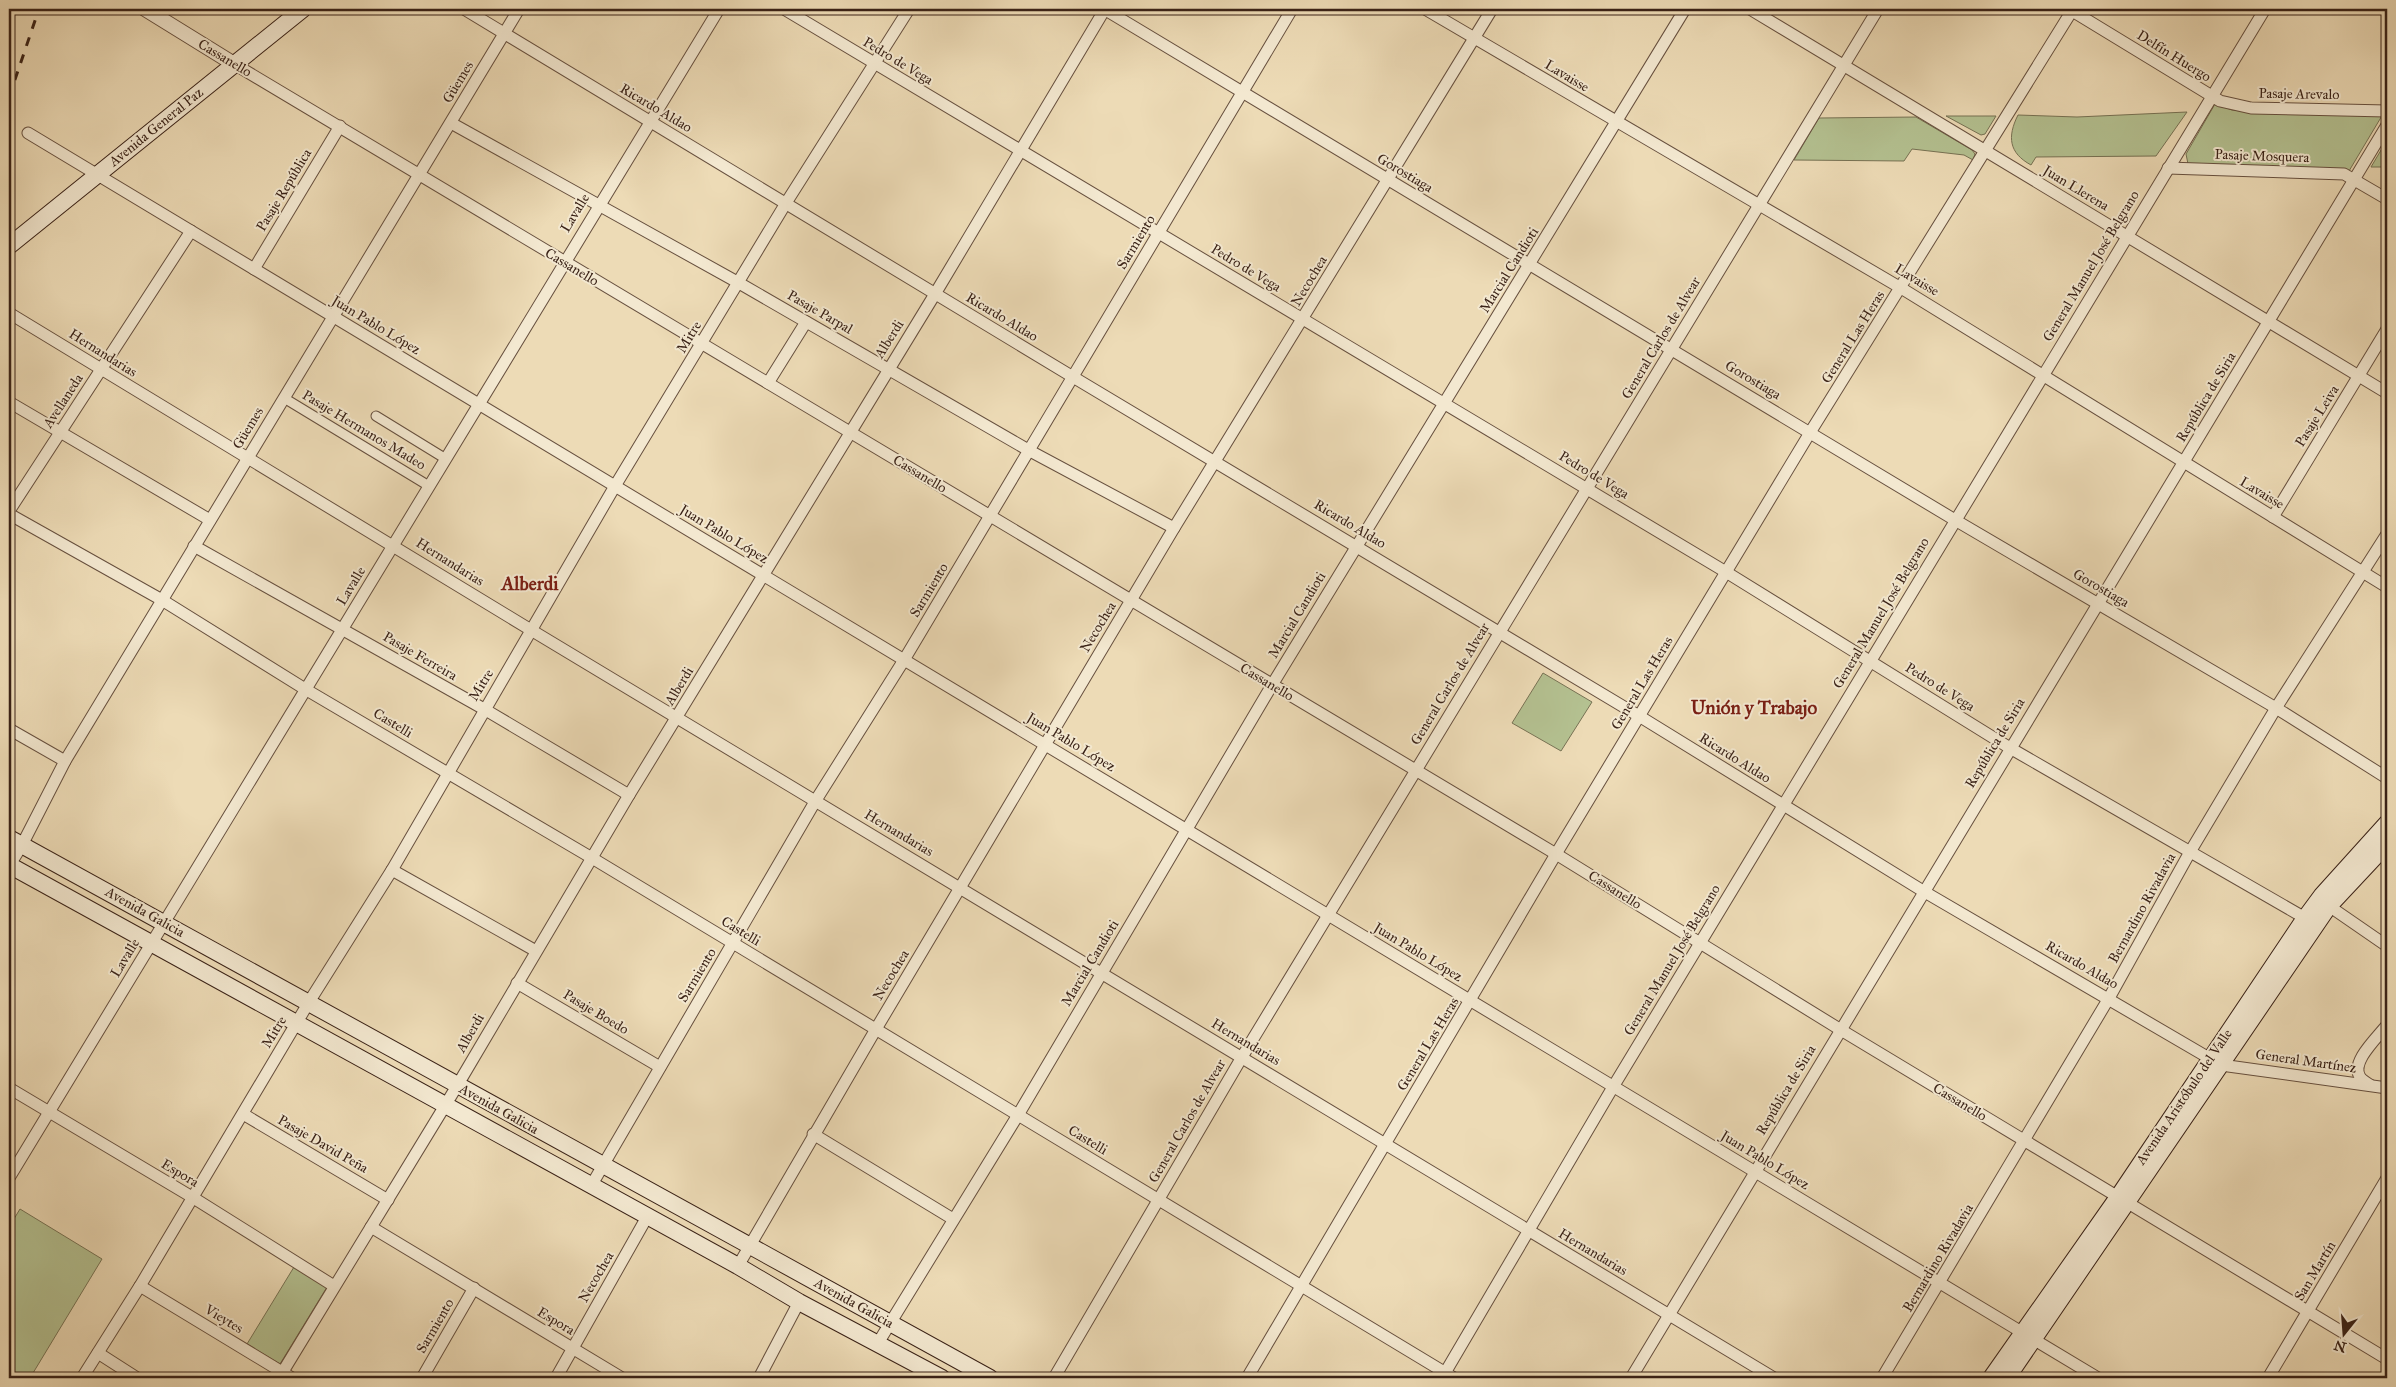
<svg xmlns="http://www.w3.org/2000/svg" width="2396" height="1387" viewBox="0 0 2396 1387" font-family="'IM FELL Great Primer',serif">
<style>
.green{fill:#b4c191;stroke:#777254}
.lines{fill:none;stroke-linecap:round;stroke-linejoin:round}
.pedestrian-casing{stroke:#67503f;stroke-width:11}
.minor-casing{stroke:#67503f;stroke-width:13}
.tertiary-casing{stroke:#67503f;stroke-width:16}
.secondary-casing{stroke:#3a2217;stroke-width:18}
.pedestrian{stroke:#f3e8d0;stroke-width:9}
.minor{stroke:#f3e8d0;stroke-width:11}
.tertiary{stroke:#f3e8d0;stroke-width:14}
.secondary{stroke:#f3e8d0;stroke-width:16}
.rail{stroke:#3a2217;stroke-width:3;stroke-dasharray:9 9;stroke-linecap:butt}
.labels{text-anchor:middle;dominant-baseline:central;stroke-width:4;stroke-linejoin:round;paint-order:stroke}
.street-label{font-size:14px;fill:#3a2217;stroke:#f3e8d0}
.district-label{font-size:19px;font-weight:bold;fill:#7a1f14;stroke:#f3e8d0}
</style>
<rect width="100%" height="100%" fill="#eddbb6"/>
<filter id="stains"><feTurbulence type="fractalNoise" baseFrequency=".004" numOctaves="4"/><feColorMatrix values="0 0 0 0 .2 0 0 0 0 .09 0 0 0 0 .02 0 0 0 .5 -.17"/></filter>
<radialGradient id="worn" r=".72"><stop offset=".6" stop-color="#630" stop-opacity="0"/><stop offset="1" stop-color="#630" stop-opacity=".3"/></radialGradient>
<g class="green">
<path d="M2215 104 2232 110 2251 112 2383 114 2349 171 2188 164 2186 154Z"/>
<path d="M2187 112 2156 156 2036 157 2031 165C2009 153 2007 137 2018 115L2077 117Z"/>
<path d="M1946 116H1996L1985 134 1981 135Z"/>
<path d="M1916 117 1972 150 1975 154 1973 160 1964 155 1912 149 1904 161 1794 160 1819 118Z"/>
<path d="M2387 140V167H2371Z"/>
<path d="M1543 673 1592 702 1561 751 1512 723Z"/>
<path d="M20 1209 102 1259 30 1378 9 1377V1227Z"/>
<path d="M294 1267 327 1287 280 1364 247 1344Z"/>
</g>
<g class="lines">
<defs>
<g id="pedestrian">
<path d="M284 398 429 486"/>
<path d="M376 416 446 459"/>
</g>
<g id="minor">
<path d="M464 9 1073 377 1639 716 1923 891 2221 1065 2387 1088"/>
<path d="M784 9 1726 572 2010 748 2305 918 2329 906 2387 946"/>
<path d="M1104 9 1955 520 2276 708 2387 778"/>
<path d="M1425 9 1901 288 2387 587"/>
<path d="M1750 9 2387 393"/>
<path d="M2069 9 2220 101 2251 108 2387 111"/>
<path d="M234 64 1556 854 1841 1030 2387 1359"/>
<path d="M451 123 739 283 1030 451 1174 528"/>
<path d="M28 133 2098 1378"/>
<path d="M2168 168 2344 174 2387 199"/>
<path d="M254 269 340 126"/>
<path d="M9 313 531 630 1774 1378"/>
<path d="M768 383 806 322"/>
<path d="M9 402 210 520"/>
<path d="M9 511 191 231"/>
<path d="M9 514 162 600 305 689 592 858 1454 1378"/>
<path d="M2273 517 2387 329"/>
<path d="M194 546 484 709 629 795"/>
<path d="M9 729 65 761"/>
<path d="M9 866 22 845 65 761 519 9"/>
<path d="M392 870 536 951"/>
<path d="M517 983 660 1067"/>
<path d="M2370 1085C2367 1083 2362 1080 2360 1077 2350 1062 2378 1037 2387 1025"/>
<path d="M9 1088 192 1197 334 1286"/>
<path d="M243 1114 388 1200"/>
<path d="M813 1134 953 1219"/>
<path d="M9 1178 719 9"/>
<path d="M591 1186 816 800 904 660 1292 9"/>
<path d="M371 1227 622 1378"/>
<path d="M738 1266 876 1029 1174 528 1492 9"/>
<path d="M140 1286 292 1378"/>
<path d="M878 1343 1018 1115 1272 685 1685 9"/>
<path d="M98 1353 137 1378"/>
<path d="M82 1378 140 1286 309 1002 392 870 615 486 786 203 909 9"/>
<path d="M279 1378 457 1086 629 795 935 294 1105 9"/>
<path d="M422 1378 474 1288"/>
<path d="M556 1378 647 1217"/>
<path d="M759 1378 799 1302"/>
<path d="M1054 1378 1242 1057 1878 9"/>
<path d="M1247 1378 1556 854 1811 431 2073 9"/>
<path d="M1442 1378 1613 1087 2265 9"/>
<path d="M1631 1378 2387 125"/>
<path d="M1882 1378 2109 998 2190 852 2276 708 2387 534"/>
<path d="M2268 1378 2387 1178"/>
</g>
<path id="tertiary" d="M145 9 234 64"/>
<g id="secondary">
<path d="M9 246 303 9"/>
<path d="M9 838 990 1378"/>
<path d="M9 865 738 1266 799 1302 942 1378"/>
<path d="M1991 1378 2118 1197 2305 918 2322 895 2387 823"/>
<path d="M2007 1378 2329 906 2387 844"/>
</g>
</defs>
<use href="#pedestrian" class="pedestrian-casing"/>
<use href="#minor" class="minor-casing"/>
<use href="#tertiary" class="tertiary-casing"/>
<use href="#secondary" class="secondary-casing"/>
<use href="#pedestrian" class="pedestrian"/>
<use href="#minor" class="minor"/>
<use href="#tertiary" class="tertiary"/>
<use href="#secondary" class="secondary"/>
<path class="rail" d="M9 97 39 9"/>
</g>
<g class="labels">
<g class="street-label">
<text transform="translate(2174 56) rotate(32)">Delfín Huergo</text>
<text transform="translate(225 58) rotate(31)">Cassanello</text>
<text transform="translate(898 61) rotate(31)">Pedro de Vega</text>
<text transform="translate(1567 76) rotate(31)">Lavaisse</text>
<text transform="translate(458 82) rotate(-59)">Güemes</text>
<text transform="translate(2299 94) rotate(1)">Pasaje Arevalo</text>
<text transform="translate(656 108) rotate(31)">Ricardo Aldao</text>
<text transform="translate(156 127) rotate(-39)">Avenida General Paz</text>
<text transform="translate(2262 156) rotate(2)">Pasaje Mosquera</text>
<text transform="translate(1405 173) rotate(31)">Gorostiaga</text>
<text transform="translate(2076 188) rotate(31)">Juan Llerena</text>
<text transform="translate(284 190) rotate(-59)">Pasaje República</text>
<text transform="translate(575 213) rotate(-59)">Lavalle</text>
<text transform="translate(1136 242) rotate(-59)">Sarmiento</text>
<text transform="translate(2091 266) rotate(-59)">General Manuel José Belgrano</text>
<text transform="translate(572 267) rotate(31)">Cassanello</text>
<text transform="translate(1246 268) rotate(31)">Pedro de Vega</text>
<text transform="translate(1509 270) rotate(-58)">Marcial Candioti</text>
<text transform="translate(1917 280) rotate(31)">Lavaisse</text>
<text transform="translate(1309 281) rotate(-59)">Necochea</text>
<text transform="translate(820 312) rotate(30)">Pasaje Parpal</text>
<text transform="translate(1002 317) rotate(31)">Ricardo Aldao</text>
<text transform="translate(376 325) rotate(31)">Juan Pablo López</text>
<text transform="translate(689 337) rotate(-59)">Mitre</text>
<text transform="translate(1853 337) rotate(-58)">General Las Heras</text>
<text transform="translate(1661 338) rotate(-59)">General Carlos de Alvear</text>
<text transform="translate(889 339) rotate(-58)">Alberdi</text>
<text transform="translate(103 353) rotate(32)">Hernandarias</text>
<text transform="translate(1753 380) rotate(31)">Gorostiaga</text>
<text transform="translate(2206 397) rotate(-59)">República de Siria</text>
<text transform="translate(63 401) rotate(-57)">Avellaneda</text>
<text transform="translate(2317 416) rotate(-58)">Pasaje Leiva</text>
<text transform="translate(248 428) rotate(-59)">Güemes</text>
<text transform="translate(364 430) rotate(31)">Pasaje Hermanos Madeo</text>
<text transform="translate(920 474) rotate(31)">Cassanello</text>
<text transform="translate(1594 475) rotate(31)">Pedro de Vega</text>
<text transform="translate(2262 493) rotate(31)">Lavaisse</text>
<text transform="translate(1350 524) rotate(31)">Ricardo Aldao</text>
<text transform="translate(724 534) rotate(31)">Juan Pablo López</text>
<text transform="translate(450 562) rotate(32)">Hernandarias</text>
<text transform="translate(351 586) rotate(-59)">Lavalle</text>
<text transform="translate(2101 588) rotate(30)">Gorostiaga</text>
<text transform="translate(929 590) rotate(-59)">Sarmiento</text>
<text transform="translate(1881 613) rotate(-59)">General Manuel José Belgrano</text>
<text transform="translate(1297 615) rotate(-59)">Marcial Candioti</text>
<text transform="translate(1098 627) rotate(-59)">Necochea</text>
<text transform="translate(420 656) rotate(30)">Pasaje Ferreira</text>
<text transform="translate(1267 682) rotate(31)">Cassanello</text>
<text transform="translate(1642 683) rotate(-59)">General Las Heras</text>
<text transform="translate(1450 684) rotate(-59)">General Carlos de Alvear</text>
<text transform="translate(481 685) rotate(-59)">Mitre</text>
<text transform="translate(679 686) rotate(-59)">Alberdi</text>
<text transform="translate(1940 687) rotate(32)">Pedro de Vega</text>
<text transform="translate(393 723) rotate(31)">Castelli</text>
<text transform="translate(1071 742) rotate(31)">Juan Pablo López</text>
<text transform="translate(1995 743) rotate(-59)">República de Siria</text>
<text transform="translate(1735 758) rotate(32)">Ricardo Aldao</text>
<text transform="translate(899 833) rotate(31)">Hernandarias</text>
<text transform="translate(1615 890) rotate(32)">Cassanello</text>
<text transform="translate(2142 908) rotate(-61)">Bernardino Rivadavia</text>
<text transform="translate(145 912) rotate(29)">Avenida Galicia</text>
<text transform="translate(741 931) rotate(31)">Castelli</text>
<text transform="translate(1418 952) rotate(31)">Juan Pablo López</text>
<text transform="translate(125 958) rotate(-59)">Lavalle</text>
<text transform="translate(1672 960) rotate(-59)">General Manuel José Belgrano</text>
<text transform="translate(1090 963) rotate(-59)">Marcial Candioti</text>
<text transform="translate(2082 965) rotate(30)">Ricardo Aldao</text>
<text transform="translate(697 975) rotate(-59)">Sarmiento</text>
<text transform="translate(891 975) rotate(-59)">Necochea</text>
<text transform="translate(596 1012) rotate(31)">Pasaje Boedo</text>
<text transform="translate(274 1032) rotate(-59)">Mitre</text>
<text transform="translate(470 1033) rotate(-60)">Alberdi</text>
<text transform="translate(1246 1042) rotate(31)">Hernandarias</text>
<text transform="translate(1428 1044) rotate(-59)">General Las Heras</text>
<text transform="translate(2306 1061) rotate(8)">General Martínez</text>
<text transform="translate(1786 1090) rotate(-59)">República de Siria</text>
<text transform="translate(2184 1097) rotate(-56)">Avenida Aristóbulo del Valle</text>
<text transform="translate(1960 1102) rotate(31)">Cassanello</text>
<text transform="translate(499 1109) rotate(29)">Avenida Galicia</text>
<text transform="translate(1187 1121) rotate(-60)">General Carlos de Alvear</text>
<text transform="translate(1088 1140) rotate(31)">Castelli</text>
<text transform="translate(323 1144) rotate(30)">Pasaje David Peña</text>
<text transform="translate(1765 1160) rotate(31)">Juan Pablo López</text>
<text transform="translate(180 1173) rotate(31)">Espora</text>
<text transform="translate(1593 1252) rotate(31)">Hernandarias</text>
<text transform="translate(1938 1258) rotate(-59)">Bernardino Rivadavia</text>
<text transform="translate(2315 1271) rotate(-59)">San Martín</text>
<text transform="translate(596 1277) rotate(-60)">Necochea</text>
<text transform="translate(854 1303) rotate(29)">Avenida Galicia</text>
<text transform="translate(224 1319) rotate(31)">Vieytes</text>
<text transform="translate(556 1321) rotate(31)">Espora</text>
<text transform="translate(435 1326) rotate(-60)">Sarmiento</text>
</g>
<g class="district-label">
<text x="530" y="583">Alberdi</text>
<text x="1754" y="707">Unión y Trabajo</text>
</g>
</g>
<rect width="2396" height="1387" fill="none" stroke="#eddbb6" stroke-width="30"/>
<rect x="10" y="10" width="2376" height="1367" fill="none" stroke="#3a2217" stroke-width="2.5"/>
<rect x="15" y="15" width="2366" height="1357" fill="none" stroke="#3a2217"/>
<g transform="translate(2344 1334) rotate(197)" stroke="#f3e8d0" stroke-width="4" paint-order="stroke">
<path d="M0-4L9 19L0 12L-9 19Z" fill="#3a2217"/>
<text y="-8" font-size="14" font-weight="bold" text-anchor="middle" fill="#3a2217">N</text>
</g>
<rect width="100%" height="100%" filter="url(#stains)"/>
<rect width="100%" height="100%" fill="url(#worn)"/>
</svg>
